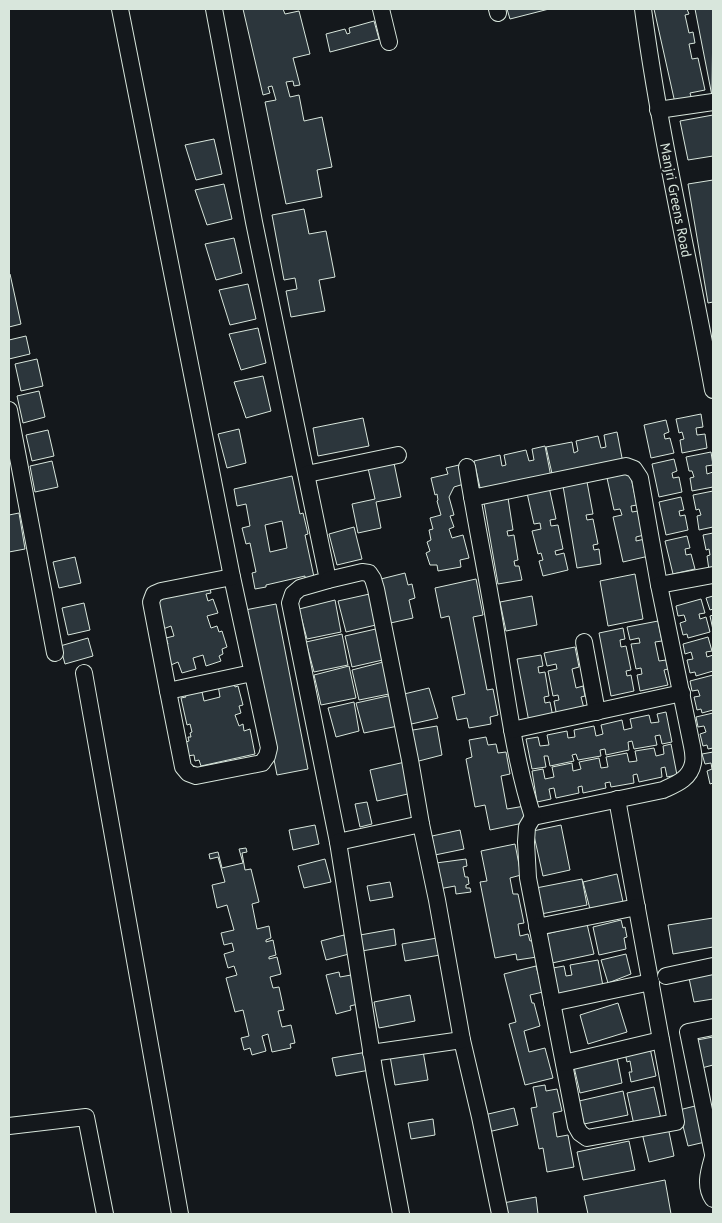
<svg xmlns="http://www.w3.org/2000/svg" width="722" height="1223" viewBox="0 0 722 1223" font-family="'PT Sans',sans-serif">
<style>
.building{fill:#2c363c;stroke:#d8e6dc;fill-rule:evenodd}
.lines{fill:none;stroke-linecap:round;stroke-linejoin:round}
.minor-casing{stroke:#d8e6dc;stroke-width:18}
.minor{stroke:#14181c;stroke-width:16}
.labels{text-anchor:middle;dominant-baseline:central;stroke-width:4;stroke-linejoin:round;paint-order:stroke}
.street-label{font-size:14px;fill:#d8e6dc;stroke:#14181c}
</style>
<rect width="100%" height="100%" fill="#14181c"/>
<g class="building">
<path d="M243 9H283L285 14 299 11 310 54 293 58 300 85 294 86 293 81 286 82 290 97 299 95 304 121 322 117 332 167 317 170 322 197 286 204 265 102 276 100 272 86 268 87 270 93 263 95Z"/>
<path d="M507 9H549L510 19Z"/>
<path d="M654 9H687L689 14 685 15 689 33 693 32 695 43 689 44 692 59 698 58 705 90 690 93 692 100 675 103Z"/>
<path d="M695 9H713L712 96Z"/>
<path d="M374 21 379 39 330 52 326 34 345 29 347 34 350 33 349 28Z"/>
<path d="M713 115V156L688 160 680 121Z"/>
<path d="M214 139 222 174 196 180 185 145Z"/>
<path d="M713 180V302L708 303 688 184Z"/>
<path d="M224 184 232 219 207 225 195 190Z"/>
<path d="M304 209 309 234 326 231 335 277 319 280 325 311 291 317 286 291 297 289 295 278 284 280 272 215Z"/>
<path d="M234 238 242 273 216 280 205 244Z"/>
<path d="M10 274 21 324 9 327V275Z"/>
<path d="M248 284 256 319 230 325 219 290Z"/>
<path d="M258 328 266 363 241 370 229 334Z"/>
<path d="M26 336 30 354 9 359V340Z"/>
<path d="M37 359 43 386 21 391 15 364Z"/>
<path d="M263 376 271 411 246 418 234 382Z"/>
<path d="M39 391 45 417 23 423 17 396Z"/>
<path d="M701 414 703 427 696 428 697 435 705 434 707 448 682 453 680 440 684 439 682 432 679 433 676 419Z"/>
<path d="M363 418 369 446 318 456 313 428Z"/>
<path d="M666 420 669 432 664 434 665 439 670 438 674 453 651 458 644 425Z"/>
<path d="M239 429 246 463 227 468 218 434Z"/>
<path d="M48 430 54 456 32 461 26 435Z"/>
<path d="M617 432 623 463 553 478 546 447 572 442 574 453 578 451 576 441 598 436 601 448 606 447 604 435Z"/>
<path d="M545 446 551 477 481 492 474 461 500 455 502 466 506 465 504 455 526 450 529 461 534 460 532 449Z"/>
<path d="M711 452 713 465 706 466 707 474 713 472V487L692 491 690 478 694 477 692 471H689L686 457Z"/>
<path d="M674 459 677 471 672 473 673 478 679 477 682 492 659 497 652 464Z"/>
<path d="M52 461 58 487 35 492 30 466Z"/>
<path d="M394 463 401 497 376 502 381 528 358 533 352 504 375 499 368 468Z"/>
<path d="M459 465 464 484 454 487 449 497 454 515 450 516 454 527 449 529 452 538 463 535 469 558 460 560 461 567 438 571 437 565H430L426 553 430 551 427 542 431 540 429 530 433 529 430 518 441 515 437 501 438 500 437 494 435 495 431 478 448 474 446 468Z"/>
<path d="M630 473 637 505 631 506 632 512 638 511 644 535 636 537V541L645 539 649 556 623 562 613 517 622 515 620 509 614 510 607 478Z"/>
<path d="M292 476 300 514 303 513 308 534 305 535 314 577 305 578V576L266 585V587L255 589 252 573 256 572 250 543 246 544 242 528 250 526 246 504 237 506 234 489ZM282 521 287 548 270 552 265 525Z"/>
<path d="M587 482 593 514 586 515 587 520 593 519 598 544 593 545 594 550 599 549 601 564 577 568 563 486Z"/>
<path d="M549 487 556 519 550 520 551 526 558 525 563 549 555 551 556 555 564 553 568 570 543 576 539 561 543 560 541 553 538 554 532 531 541 529 540 523 534 524 527 493Z"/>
<path d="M713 491V527L699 530 697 516 701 515 699 509 696 510 693 495Z"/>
<path d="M681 497 684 510 679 511 680 516 685 515 688 530 666 535 659 502Z"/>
<path d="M508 498 513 530 507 531 508 536 514 535 518 560 514 561 515 566H519L522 580 498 584 484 503Z"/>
<path d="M19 513 25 549 9 552V515Z"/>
<path d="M354 527 362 559 337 565 329 534Z"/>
<path d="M713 533V569L709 570 707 556 710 555 709 549 706 550 703 535Z"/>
<path d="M687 536 690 548 685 549 686 555 691 554 695 569 673 574 665 541Z"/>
<path d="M75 557 81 583 59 588 53 562Z"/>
<path d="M405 573 408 585 412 584 415 598 409 600 413 618 386 624 377 580Z"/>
<path d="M635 574 643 619 608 626 600 581Z"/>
<path d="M476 579 483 615 473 617 487 690 493 689 498 715 490 717 491 724 469 728 467 718 457 720 452 697 465 694 449 616 441 618 435 588Z"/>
<path d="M210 588 211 593 206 594 208 601 213 599 218 613 207 616 211 628 217 626 219 632 222 631 227 647 222 649 223 654 219 656 221 661 206 666 203 655 193 658 196 669 182 673 178 662 171 665 164 645 168 644 166 638 174 636 171 626 163 629 154 600Z"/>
<path d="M374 593 380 624 346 632 338 601Z"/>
<path d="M532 596 537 625 506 631 500 602Z"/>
<path d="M713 596V609L710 610 706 598Z"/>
<path d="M701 599 705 613 699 614 700 619 706 617 710 632 688 638 687 634 683 635 680 623 686 621 684 615 678 616 676 606Z"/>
<path d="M335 600 341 632 307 639 299 609Z"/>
<path d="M84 603 90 630 68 635 62 608Z"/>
<path d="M276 604 308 769 277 775 245 610Z"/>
<path d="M713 615V630L710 616Z"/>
<path d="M658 621 662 641 655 642 659 661 666 660 668 669 664 670 668 685 640 691 637 675 642 674 641 668 636 669 631 644 640 643 639 638 630 640 627 627Z"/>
<path d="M380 628 387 659 352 667 345 636Z"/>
<path d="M623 628 625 639 620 640 621 647 626 646 631 670 626 671 627 676 631 675 634 691 611 696 599 633Z"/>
<path d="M342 634 348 665 314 672 306 642Z"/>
<path d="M708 637 712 651 706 652 707 657 713 655V671L696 676 695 672 690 673 687 660 693 659 691 652 685 654 683 644Z"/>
<path d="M88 638 93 656 65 664 60 646Z"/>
<path d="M575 647 579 667 572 669 576 688 583 686 585 696 581 697 585 712 557 717 554 701 559 700 558 695 553 696 548 671 557 669 556 664 547 666 544 653Z"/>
<path d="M541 655 543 666 538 667 539 673 545 672 549 696 544 697 545 703 550 702 553 717 529 722 517 659Z"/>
<path d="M387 661 394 693 359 700 352 670Z"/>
<path d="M349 666 356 698 321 705 314 675Z"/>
<path d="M713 675V710L702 713 701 709 697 710 694 697 700 696 698 690 692 691 690 681Z"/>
<path d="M233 680 235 687 238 686 243 705 239 706 241 713 235 715 239 726 243 724 244 731 250 729 255 754 201 766 199 760 195 761 194 755 187 756 186 742 189 741 188 737H191L190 733 192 732 190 724 187 725 181 698 186 697 183 692 201 687 204 701 220 697 218 685Z"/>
<path d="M429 688 438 718 407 725 400 695Z"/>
<path d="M392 695 398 726 364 733 356 703Z"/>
<path d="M354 702 359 731 336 737 328 708Z"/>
<path d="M666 712 672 742 662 744 660 735 655 736 657 745 634 749 632 741 628 742 629 750 606 755 605 749 600 750 601 756 578 760 576 754 572 755 574 761 550 766 548 756H544L546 767 532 769 526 739 538 737 540 746 549 745 547 735 567 731 568 738 575 737 574 730 594 726 596 736 603 734 601 725 622 720 624 730 632 728 630 719 649 715 651 723 659 722 657 714Z"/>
<path d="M713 713V748L708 749 707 745 703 746 700 734 706 732 704 726 698 727 696 717Z"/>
<path d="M437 726 442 755 415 762 407 731Z"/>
<path d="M486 737 488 745 496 744 498 753 506 752 510 774 501 776 507 809 525 806 528 822 490 830 485 805 475 807 466 759 472 757 469 740Z"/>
<path d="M671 744 677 775 667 777 665 767 661 768 662 777 639 782 637 774 633 775 634 783 611 787 610 782 605 783 606 788 583 793 582 786 578 787 579 793 556 798 554 788 549 789 551 799 537 802 532 771 543 769 545 779 554 777 552 767 572 763 573 771 581 769 579 762 599 758 601 768 608 767 606 757 627 753 629 762 637 761 635 751 654 748 656 756 664 754 663 746Z"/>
<path d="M713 752V783L710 784 707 771 712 769 711 763 705 764 702 754Z"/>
<path d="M405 762 412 793 377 801 370 770Z"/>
<path d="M367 802 372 824 360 827 355 804Z"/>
<path d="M315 825 319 844 293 850 289 830Z"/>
<path d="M561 825 570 870 543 876 533 831Z"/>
<path d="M460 830 464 849 435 855 432 836Z"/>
<path d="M515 844 521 875 510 878 513 894H518L524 923 518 924 520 936 528 934 530 941 534 940 537 957 517 960 516 954 495 958 480 882 487 881 481 851Z"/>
<path d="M246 848 247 852 242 853 245 870 251 869 259 902 252 904 257 929 269 926 271 938 266 940V942L273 940 276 955 269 957V959L277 957 281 974 270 977 273 988 279 987 284 1010 278 1011 282 1027 291 1025 295 1043 290 1044 291 1048 272 1052 268 1034 262 1036 266 1051 252 1055 250 1048 244 1050 241 1038 249 1036 243 1010 235 1012 226 978 237 975 234 966 228 968 224 954 234 951 232 943 224 945 221 933 234 930 227 905 217 908 212 885 225 882 218 857 210 859 209 854 218 852 222 868 243 863 239 849Z"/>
<path d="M325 859 331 882 304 888 298 866Z"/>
<path d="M466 859 467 866 463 867 465 877H468L469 884 466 885V888H470L471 892 456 894 455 886 439 889 436 863Z"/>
<path d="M617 874 623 902 590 909 583 882Z"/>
<path d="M582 879 587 905 541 914 536 888Z"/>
<path d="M390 882 393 897 370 901 367 886Z"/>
<path d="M713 918V947L673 954 668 925Z"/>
<path d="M621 920 623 928 625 927 627 937 624 938 626 949 599 955 593 927Z"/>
<path d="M587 924 594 954 552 963 546 934Z"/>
<path d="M394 929 396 945 362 951 360 935Z"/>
<path d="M344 935 349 954 326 960 321 941Z"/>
<path d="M437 938 440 955 405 961 402 944Z"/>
<path d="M626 954 631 974 608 983 601 960Z"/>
<path d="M598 960 603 986 558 994 553 968 564 966 566 976 572 975 570 965Z"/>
<path d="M536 966 543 992 530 995 532 1003H534L540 1026 524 1031 529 1052 545 1048 553 1078 525 1085 509 1024 516 1022 504 974Z"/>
<path d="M339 972 340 977 351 975 358 1004 350 1006 351 1010 336 1014 326 975Z"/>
<path d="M713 973V999L694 1002 689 978Z"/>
<path d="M410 995 415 1021 379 1028 374 1002Z"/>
<path d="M618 1003 627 1032 588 1044 580 1015Z"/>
<path d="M713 1037V1065L698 1069 692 1041Z"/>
<path d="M650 1048 656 1076 631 1082 629 1072H632L630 1061 627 1062 625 1053Z"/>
<path d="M423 1051 428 1080 395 1085 390 1056Z"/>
<path d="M367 1052 370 1070 336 1076 332 1058Z"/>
<path d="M617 1057 622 1083 580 1093 574 1067Z"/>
<path d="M545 1085 546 1091 557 1089 562 1111 553 1113 557 1137 568 1135 574 1167 547 1172 543 1148 539 1149 531 1108 537 1107 533 1087Z"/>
<path d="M654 1087 661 1119 634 1125 627 1093Z"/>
<path d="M623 1091 628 1115 584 1124 579 1101Z"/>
<path d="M695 1106 705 1142 688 1146 679 1110Z"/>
<path d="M514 1108 518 1125 488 1132 484 1115Z"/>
<path d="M433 1119 435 1135 411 1139 408 1123Z"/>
<path d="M668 1127 674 1156 649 1162 642 1133Z"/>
<path d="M629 1141 635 1170 583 1180 577 1152Z"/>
<path d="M665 1180 671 1214H588L584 1196Z"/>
<path d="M536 1197 538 1214H505L503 1203Z"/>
</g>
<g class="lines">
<defs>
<g id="minor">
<path d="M120 9 232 577 269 748 267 756 262 763 196 776 188 773 183 767 168 691 252 673"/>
<path d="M214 9 254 222 328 580 300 588 293 594 290 603 338 842 375 1075 401 1214"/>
<path d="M381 9 389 42"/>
<path d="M497 9 498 13"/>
<path d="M643 9C660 137 690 263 713 390"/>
<path d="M658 110 713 102"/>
<path d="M9 410 55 653"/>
<path d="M467 467C476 524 488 580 497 637 507 697 514 758 533 817L663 790C676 784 690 779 693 763 694 758 693 751 692 746L659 585 640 478 634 469 626 466 472 498"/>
<path d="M307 474 398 455"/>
<path d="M328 580 362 572 369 573 373 579 376 589 410 760 421 824 437 900 462 1040 480 1117 500 1214"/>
<path d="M659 585 713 575"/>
<path d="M584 642 597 712"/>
<path d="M84 673 180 1214"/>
<path d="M168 691 151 602 154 594 161 591 232 577"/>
<path d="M512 730 682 693"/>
<path d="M533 817 527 827 526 842 528 878 576 1126 580 1133 587 1138 676 1122 617 799"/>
<path d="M338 842 421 824"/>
<path d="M537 927 637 907"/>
<path d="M666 976 713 966"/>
<path d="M552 1003 651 982"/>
<path d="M713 1027 688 1032 713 1154"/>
<path d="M371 1053 462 1040"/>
<path d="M564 1063 661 1040"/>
<path d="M9 1126 86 1117 105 1214"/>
<path d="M713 1157C709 1171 704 1186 713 1199"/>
</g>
</defs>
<use href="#minor" class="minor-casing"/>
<use href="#minor" class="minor"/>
</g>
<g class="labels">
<g class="street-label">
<text transform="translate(676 200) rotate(79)">Manjri Greens Road</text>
</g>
</g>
<rect width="722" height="1223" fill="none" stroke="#d8e6dc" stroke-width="20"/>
</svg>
